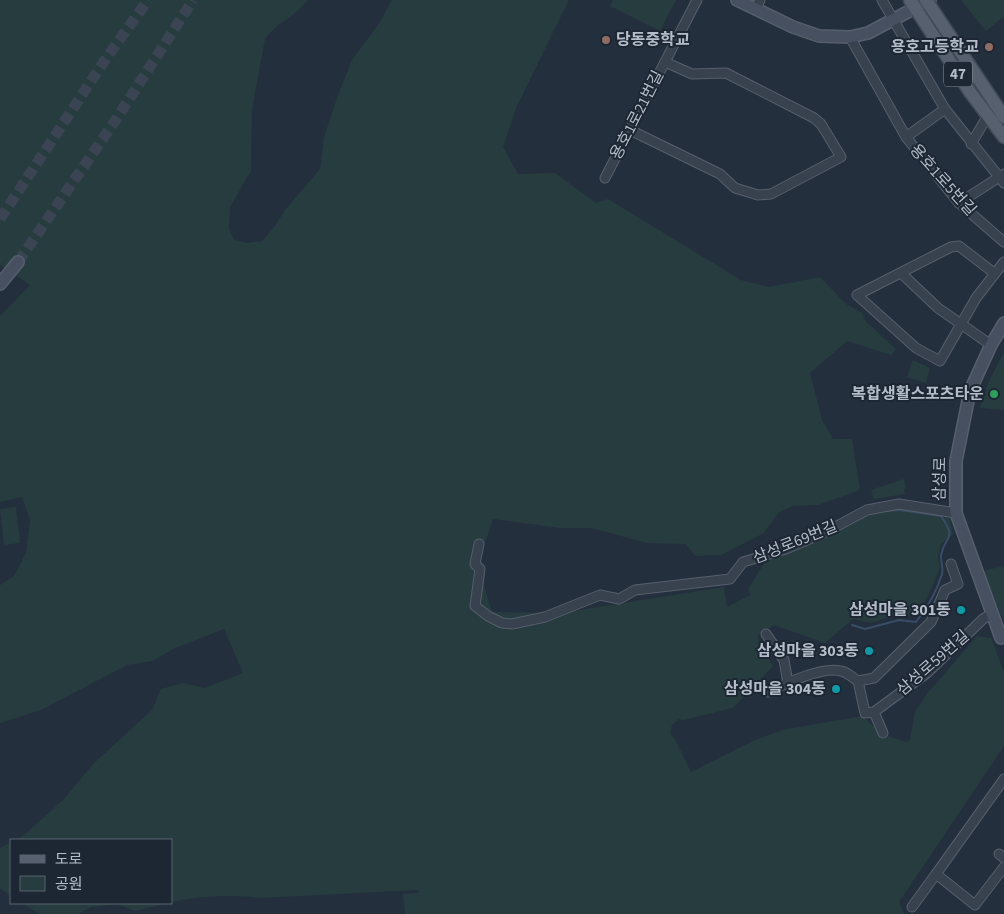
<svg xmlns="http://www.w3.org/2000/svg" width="1004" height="914" viewBox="0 0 1004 914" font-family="'Source Sans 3','Noto Sans KR',sans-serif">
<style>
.green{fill:#263c3f}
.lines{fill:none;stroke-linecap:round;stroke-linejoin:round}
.stream{stroke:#394c67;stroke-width:2}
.secondary-tunnel{stroke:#3a4453;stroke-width:11;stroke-dasharray:11 5.5;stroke-linecap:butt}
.street-casing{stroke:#565f6c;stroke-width:11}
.secondary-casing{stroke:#565f6c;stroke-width:14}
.primary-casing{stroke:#414a57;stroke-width:15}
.street{stroke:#38414e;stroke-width:9}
.secondary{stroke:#465061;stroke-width:11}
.primary{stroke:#56606e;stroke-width:12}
.education-dot{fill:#8d6e63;stroke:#1d2633;stroke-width:2}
.leisure-dot{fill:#2e9e5b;stroke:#1d2633;stroke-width:2}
.culture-dot{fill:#0f9aa8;stroke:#1d2633;stroke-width:2}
.labels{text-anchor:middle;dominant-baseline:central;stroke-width:4;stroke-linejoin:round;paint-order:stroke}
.shield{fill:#1d2633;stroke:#878f9c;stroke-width:1}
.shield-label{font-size:15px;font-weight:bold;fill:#b4bcc9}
.poi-label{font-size:16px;font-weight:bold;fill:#b4bcc9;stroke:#1d2633;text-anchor:end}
.street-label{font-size:16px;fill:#b4bcc9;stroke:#1d2633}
</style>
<rect width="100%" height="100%" fill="#242f3e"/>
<g class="green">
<path d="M0 0H308C296 16 276 23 265 39L252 109 251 171 230 207 229 228 234 240 247 243 262 241 275 226 285 210 320 169 324 137 338 95 352 60 380 22 392 0H569L516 108 503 147 518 174 555 173 596 203 608 199 741 280 769 287 820 277 846 304 862 313 866 322 896 349 891 355 847 341 810 373 822 420 833 439H852L860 490 818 505 793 506 779 512 764 533 721 555 695 556 686 544 647 543 591 528H560L493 519 478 564 492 612 561 613 724 587 727 607 751 595 748 589 768 557 835 533 861 516 907 508 943 513 950 519 953 534 941 544 938 556 940 568 929 594 915 616 899 614 871 623 853 619 825 643 774 625 757 636 773 666 733 708 683 720 679 719 672 725 670 734 675 739 691 772 753 741 782 730 863 716 881 734 906 742 910 740 915 712 926 695 977 636 991 638 1004 672V746L899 902 904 914H405L403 894 419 893 418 890 260 898C232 894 199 896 171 902V840H15L23 836 64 799 93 764 152 710 161 689 183 683 205 688 243 673 224 629 175 648 152 661 127 665 41 710 0 723V585L14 576 26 553 30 520 22 497 0 502V316L30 285 0 265Z"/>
<path d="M613 0H676L660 31 610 6Z"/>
<path d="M961 0H1004V16L986 31Z"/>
<path d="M1004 352V410L980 408 989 381Z"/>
<path d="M913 360 930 368 926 383 907 377Z"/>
<path d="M904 479 906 488 904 489 905 494 874 499 871 490Z"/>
<path d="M16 507 20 543 4 545 0 509Z"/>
<path d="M1004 566V622L982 571Z"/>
<path d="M11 842V897L0 888V848Z"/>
<path d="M21 903H169L135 911 117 904 91 907 78 914H40Z"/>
</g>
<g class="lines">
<path class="stream" d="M852 625 865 629 899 620 916 622C927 608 937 591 942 574 944 567 940 561 941 555 945 534 958 541 941 516L900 510 884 511"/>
<g class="secondary-tunnel">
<path d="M0 219 107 57 148 0"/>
<path d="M18 262 115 121 193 0"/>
</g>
<defs>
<g id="street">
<path d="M882 0 945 109 1004 183"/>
<path d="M756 9 760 0"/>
<path d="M850 37 906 137 959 203 1004 242"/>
<path d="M630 130 720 174 735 188 758 195 771 194 841 157 821 124 814 118 726 73 692 74 665 62"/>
<path d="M906 137 945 109"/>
<path d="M971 144 987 117"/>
<path d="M605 178 697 0"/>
<path d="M959 203 1004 174"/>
<path d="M901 273 938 308 991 345"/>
<path d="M994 273 959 246 951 247 857 295 916 348 940 361 976 298 1004 262"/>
<path d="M479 544 475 564 480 569 475 606 488 616 502 623 512 624 545 617 600 595 619 599 635 590 730 579 743 562 786 549 826 532 867 510 899 504 956 513"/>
<path d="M766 634 784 660 788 683"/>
<path d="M858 681 874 678 931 622 945 590 958 584 951 564"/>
<path d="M768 692C785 684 822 666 841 671 847 672 853 678 858 681L865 713 874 712"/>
<path d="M883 733 874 712 927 673 983 619 993 613"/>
<path d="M1004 779 936 874 975 905 1004 867"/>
<path d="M999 854 1004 858"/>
<path d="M912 907 936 874"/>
</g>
<g id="secondary">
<path d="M737 0 793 27 819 36 850 37 868 33 930 0"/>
<path d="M0 284 18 262"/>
<path d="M1001 638 956 513V461L970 391 991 345 1004 323"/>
</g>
<g id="primary">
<path d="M910 0 970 92 1004 137"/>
<path d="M926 0 1004 117"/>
</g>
</defs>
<use href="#street" class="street-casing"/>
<use href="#secondary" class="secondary-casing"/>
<use href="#primary" class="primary-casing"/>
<use href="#street" class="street"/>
<use href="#secondary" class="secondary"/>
<use href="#primary" class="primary"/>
</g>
<g class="education-dot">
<circle cx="606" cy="40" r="5"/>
<circle cx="989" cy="47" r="5"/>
</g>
<circle class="leisure-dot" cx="994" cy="394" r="5"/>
<g class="culture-dot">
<circle cx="961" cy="610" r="5"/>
<circle cx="869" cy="651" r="5"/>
<circle cx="836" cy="689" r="5"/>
</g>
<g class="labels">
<rect class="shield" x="944" y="61.5" width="28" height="25" rx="4"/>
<g class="shield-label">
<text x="958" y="74">47</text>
</g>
<g class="poi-label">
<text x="616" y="40" text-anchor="start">당동중학교</text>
<text x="979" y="47">용호고등학교</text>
<text x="984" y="394">복합생활스포츠타운</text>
<text x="951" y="610">삼성마을 301동</text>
<text x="859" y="651">삼성마을 303동</text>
<text x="826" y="689">삼성마을 304동</text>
</g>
<g class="street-label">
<text transform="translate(637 115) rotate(-63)">용호1로21번길</text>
<text transform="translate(943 180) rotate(48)">용호1로5번길</text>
<text transform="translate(940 479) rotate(-89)">삼성로</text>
<text transform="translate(795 542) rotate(-22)">삼성로69번길</text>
<text transform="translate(933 663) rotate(-41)">삼성로59번길</text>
</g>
</g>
<rect x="10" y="839" width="162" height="65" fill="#1d2633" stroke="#59626f"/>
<rect x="20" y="855" width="25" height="8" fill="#56606e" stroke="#59626f"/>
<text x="55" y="864" font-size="15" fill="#b4bcc9">도로</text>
<rect x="20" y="876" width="25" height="15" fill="#263c3f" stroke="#59626f"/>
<text x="55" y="889" font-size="15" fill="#b4bcc9">공원</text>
</svg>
